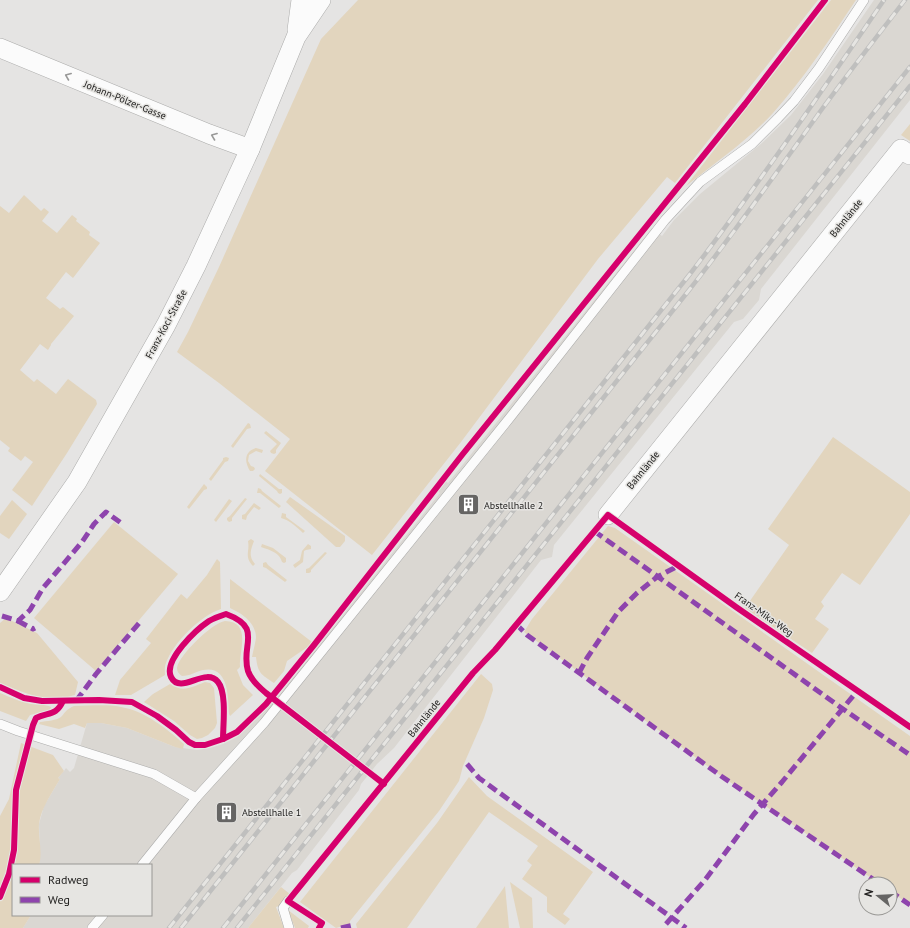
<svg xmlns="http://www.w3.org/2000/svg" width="910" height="928" viewBox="0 0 910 928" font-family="'PT Sans',sans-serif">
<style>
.built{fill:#dad7d2}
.green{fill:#e2d5be}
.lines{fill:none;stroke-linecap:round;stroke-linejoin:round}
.lane-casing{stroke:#acacab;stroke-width:10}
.street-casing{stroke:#acacab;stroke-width:20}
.lane{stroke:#fbfbfb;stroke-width:9}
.street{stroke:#fbfbfb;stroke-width:19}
.rail-casing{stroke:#bfbfbe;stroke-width:4.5}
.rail{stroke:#e6e5e2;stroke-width:3;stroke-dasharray:9;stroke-linecap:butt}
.quiet{stroke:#8e44ad;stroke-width:5;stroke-dasharray:10 5;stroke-linecap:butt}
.cycleway-casing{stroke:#e6e5e2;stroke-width:8}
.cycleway{stroke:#d6006c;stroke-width:6}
.oneway{stroke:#999998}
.labels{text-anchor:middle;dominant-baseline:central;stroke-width:3;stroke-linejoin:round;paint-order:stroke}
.street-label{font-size:10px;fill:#222120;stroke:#e6e5e2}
.poi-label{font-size:10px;fill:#222120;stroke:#e6e5e2;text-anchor:start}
</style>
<rect width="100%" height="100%" fill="#e5e4e3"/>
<path class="built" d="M874 0H910V100L761 289 759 300 743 319 734 322 554 545 552 557 541 560 451 675 394 748 377 764 361 784 359 790 297 870 292 873 248 928H23L31 915H151V865H39L40 853 39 824 44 806 60 779 58 778 64 771 66 768 70 772 74 768 87 723H101L127 728 175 747 197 750 210 748 223 744 237 737 248 727 279 695 440 493 437 490 444 480 448 483 652 228 662 236 674 220 700 194 762 143 791 115 823 74Z"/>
<g class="green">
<path d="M358 0H818L675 183 667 177 598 259 461 442 372 555 265 471 290 439 219 383 177 352 188 332 219 267 321 39Z"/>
<path d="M831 0H856C830 39 804 78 773 113 747 141 715 163 686 186Z"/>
<path d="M910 124V141L901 135Z"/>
<path d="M24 195 41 211 44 208 49 212 42 221 57 233 72 215 77 219 76 221 90 232 89 235 100 243 73 278 66 272 46 298 60 309 63 307 74 316 51 344V345L48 350 40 344 20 370 34 382 37 379 56 394 68 379 96 400 97 404 67 453 32 506 12 490 33 462 25 456 21 461 8 451 10 448 0 440V206L9 213Z"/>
<path d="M248 423 250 424 251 428 247 429 233 448 231 446Z"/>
<path d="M266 431 281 443 276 450V453L274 454 271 453 270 451 277 444 264 433Z"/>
<path d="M833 437 910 492V514L860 585 842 573 821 602 824 606 815 619 829 629 812 653 745 608 789 545 768 529Z"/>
<path d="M256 448 263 450 262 453 256 451 249 455 248 461 251 466 254 467 255 469 253 471H250C245 463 243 452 256 448Z"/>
<path d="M226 457 229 458 228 461 225 462 211 481 209 479 223 460V458Z"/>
<path d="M260 474 279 489H282V493L280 494 278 493 277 491 259 476Z"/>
<path d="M204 484 207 487V489L204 490 189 509 187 507Z"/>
<path d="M258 488 261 489 262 491 281 506 279 508 260 493H257Z"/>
<path d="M290 497 345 536V541L340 547H336L286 502Z"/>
<path d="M245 498 247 499 232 518V521L229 522 227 520V518L230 516Z"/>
<path d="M229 499 232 501 216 522 214 520Z"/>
<path d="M12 500 27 514 9 539 0 533V516Z"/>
<path d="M254 503 261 508 259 510 254 507 247 516 246 520 242 519V515L245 514Z"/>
<path d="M282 513 286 514V517L305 531 303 533C297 527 289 520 281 518Z"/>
<path d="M114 522 178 574 96 671 34 618Z"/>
<path d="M608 526 615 528 910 736V905L890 891V884H880L721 776 524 632 532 619Z"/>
<path d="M251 539 254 541C251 549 248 556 255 564L253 566C244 556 250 552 248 541Z"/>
<path d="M262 544 273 548 286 558V562L284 563 282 562C280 553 270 550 261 547Z"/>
<path d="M308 544 311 546V549L306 550 304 551 303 562 295 568 293 565 300 560 302 551Z"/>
<path d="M325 552 327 553 311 570V572L309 573H306V569L309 568Z"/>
<path d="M217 559 220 562 221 609C201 615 173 643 166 663 164 667 165 671 165 675L131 695H115L120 680 151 643 146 639 181 594 187 599 207 575Z"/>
<path d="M266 562 268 565 287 580 285 582 266 568 263 567V563Z"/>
<path d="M230 579 312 642 309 646 287 661 284 671 274 683C261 674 258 674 256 657H252C253 651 255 645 256 638 256 623 243 614 230 608Z"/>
<path d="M6 618 37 633 78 682 75 695C69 696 62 700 57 699 37 699 18 690 0 683V623Z"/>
<path d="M225 621C252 622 239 651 240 667L237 670 243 685 253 695 230 716 229 714C228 697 229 665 203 670 195 672 190 676 182 676 179 674 177 672 177 668 179 655 212 623 225 621Z"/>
<path d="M481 674 492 684 493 690 484 718 463 766 459 781 439 811 350 921V924L336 928 300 902Z"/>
<path d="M205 682 210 683 214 688 217 723 215 728 208 735 202 738 197 739 190 735 174 721 144 702 153 694 170 684C183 693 192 687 205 682Z"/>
<path d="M0 693C10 697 20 702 31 704 38 705 45 704 51 707L50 710 30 715 26 721 0 711Z"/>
<path d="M74 706C89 706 106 704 121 707 145 711 167 729 184 744L183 749 175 747 127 728 101 723H87L85 728 74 724 59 729 39 724 40 722C46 721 57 721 62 716 66 711 67 709 74 706Z"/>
<path d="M21 743 53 755 64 771 58 778 60 779C52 793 41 808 39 824 38 838 43 852 39 865H13V915H31L23 928H0V816L9 799Z"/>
<path d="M469 777 487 796 593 872 563 914 570 919 565 925 547 912V897L522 879 532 865 527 861 538 846 489 812 407 928H357L356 924 437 823Z"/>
<path d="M510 882 532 898 533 928H520Z"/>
<path d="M505 886 509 928H476Z"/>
<path d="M281 887 290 894 282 905 276 907 284 928H248Z"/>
<path d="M288 910 309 926 308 928H295Z"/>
</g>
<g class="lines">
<defs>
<g id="lane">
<path d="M0 724 18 731 154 774 196 798"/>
<path d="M142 865 196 798 264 723 512 415 665 220 700 182 752 144 778 118 794 101 819 68 864 0"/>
<path d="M288 901 283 908 289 928"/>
<path d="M92 928 103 915"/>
</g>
<g id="street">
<path d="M297 30 301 0"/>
<path d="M0 48 209 134 250 149"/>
<path d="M608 515 901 149 910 155"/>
<path d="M0 592 77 482 166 325 196 266 250 149 296 37 321 0"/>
</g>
</defs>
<use href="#lane" class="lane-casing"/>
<use href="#street" class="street-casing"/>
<use href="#lane" class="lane"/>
<use href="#street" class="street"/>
<defs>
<g id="rail">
<path d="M169 928 690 274C758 185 821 92 884 0"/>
<path d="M181 928 686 294C732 236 774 176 817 116 846 76 876 38 905 0"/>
<path d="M223 928 910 67"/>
<path d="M237 928 910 86"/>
</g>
</defs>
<use href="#rail" class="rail-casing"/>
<use href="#rail" class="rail"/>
<g class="quiet">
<path d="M594 531 843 709 910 755"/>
<path d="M2 616 18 621 30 610 43 588 82 542 94 524 106 512 121 523"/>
<path d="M18 621 33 629 35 628"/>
<path d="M516 624 527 635 721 776 880 884"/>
<path d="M579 673 587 658 618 612 637 593 657 577 678 566"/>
<path d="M76 701 96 674 140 622"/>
<path d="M467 764 479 778 686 928"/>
<path d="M890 891 910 905"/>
<path d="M666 924 705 880 754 814 782 782 858 690"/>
<path d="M341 928 354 925"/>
</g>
<defs>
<g id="cycleway">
<path d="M0 687 24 698 42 701 99 700 132 702 157 716 176 730 189 742 195 745H205L223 739 237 732 266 704 314 645 462 455 745 104 825 0"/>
<path d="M223 739C223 726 227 693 218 682 205 666 181 696 171 677 163 660 197 629 209 621 214 618 220 616 226 614 264 628 240 645 248 671 251 680 260 688 266 693L384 784"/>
<path d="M0 897 9 874 14 850 16 790 33 725 36 718C49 712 56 716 63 701"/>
<path d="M319 928 322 923 288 901 473 673 495 650 608 515 736 607 910 727"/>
</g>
</defs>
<use href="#cycleway" class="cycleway-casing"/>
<use href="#cycleway" class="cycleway"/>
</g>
<defs><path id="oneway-chevron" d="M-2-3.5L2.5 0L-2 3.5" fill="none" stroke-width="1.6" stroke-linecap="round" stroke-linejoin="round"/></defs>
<g class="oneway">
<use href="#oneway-chevron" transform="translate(68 76) rotate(-158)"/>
<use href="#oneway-chevron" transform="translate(214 136) rotate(-159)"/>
</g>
<defs>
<symbol id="building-square" viewBox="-11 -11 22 22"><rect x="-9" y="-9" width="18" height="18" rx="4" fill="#666564" stroke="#e6e5e2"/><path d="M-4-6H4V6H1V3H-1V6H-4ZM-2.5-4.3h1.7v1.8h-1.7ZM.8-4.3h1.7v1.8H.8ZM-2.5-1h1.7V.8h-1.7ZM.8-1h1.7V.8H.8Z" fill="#fff"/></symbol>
</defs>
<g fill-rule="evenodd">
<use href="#building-square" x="456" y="492" width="25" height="25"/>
<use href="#building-square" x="214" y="800" width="25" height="25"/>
</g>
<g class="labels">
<g class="street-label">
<text transform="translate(125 100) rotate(22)">Johann-Pölzer-Gasse</text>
<text transform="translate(846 218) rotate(-51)">Bahnlände</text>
<text transform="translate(166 324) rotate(-62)">Franz-Koci-Straße</text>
<text transform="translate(643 470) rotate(-51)">Bahnlände</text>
<text transform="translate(764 614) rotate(35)">Franz-Mika-Weg</text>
<text transform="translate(424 718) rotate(-51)">Bahnlände</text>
</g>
<g class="poi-label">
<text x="484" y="505">Abstellhalle 2</text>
<text x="242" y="812">Abstellhalle 1</text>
</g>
</g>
<rect x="12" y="864" width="140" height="52" fill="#e6e5e2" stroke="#989794"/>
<rect x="20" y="877" width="20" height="6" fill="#d6006c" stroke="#989794"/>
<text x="48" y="884" font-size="12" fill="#222120">Radweg</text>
<rect x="20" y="897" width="20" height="6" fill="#8e44ad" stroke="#989794"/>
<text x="48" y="904" font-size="12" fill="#222120">Weg</text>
<g transform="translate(878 896) rotate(288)"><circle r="19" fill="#e6e5e2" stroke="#989794"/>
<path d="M0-3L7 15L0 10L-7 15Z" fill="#666564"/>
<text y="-6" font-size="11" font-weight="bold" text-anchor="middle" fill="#222120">N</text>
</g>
</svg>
